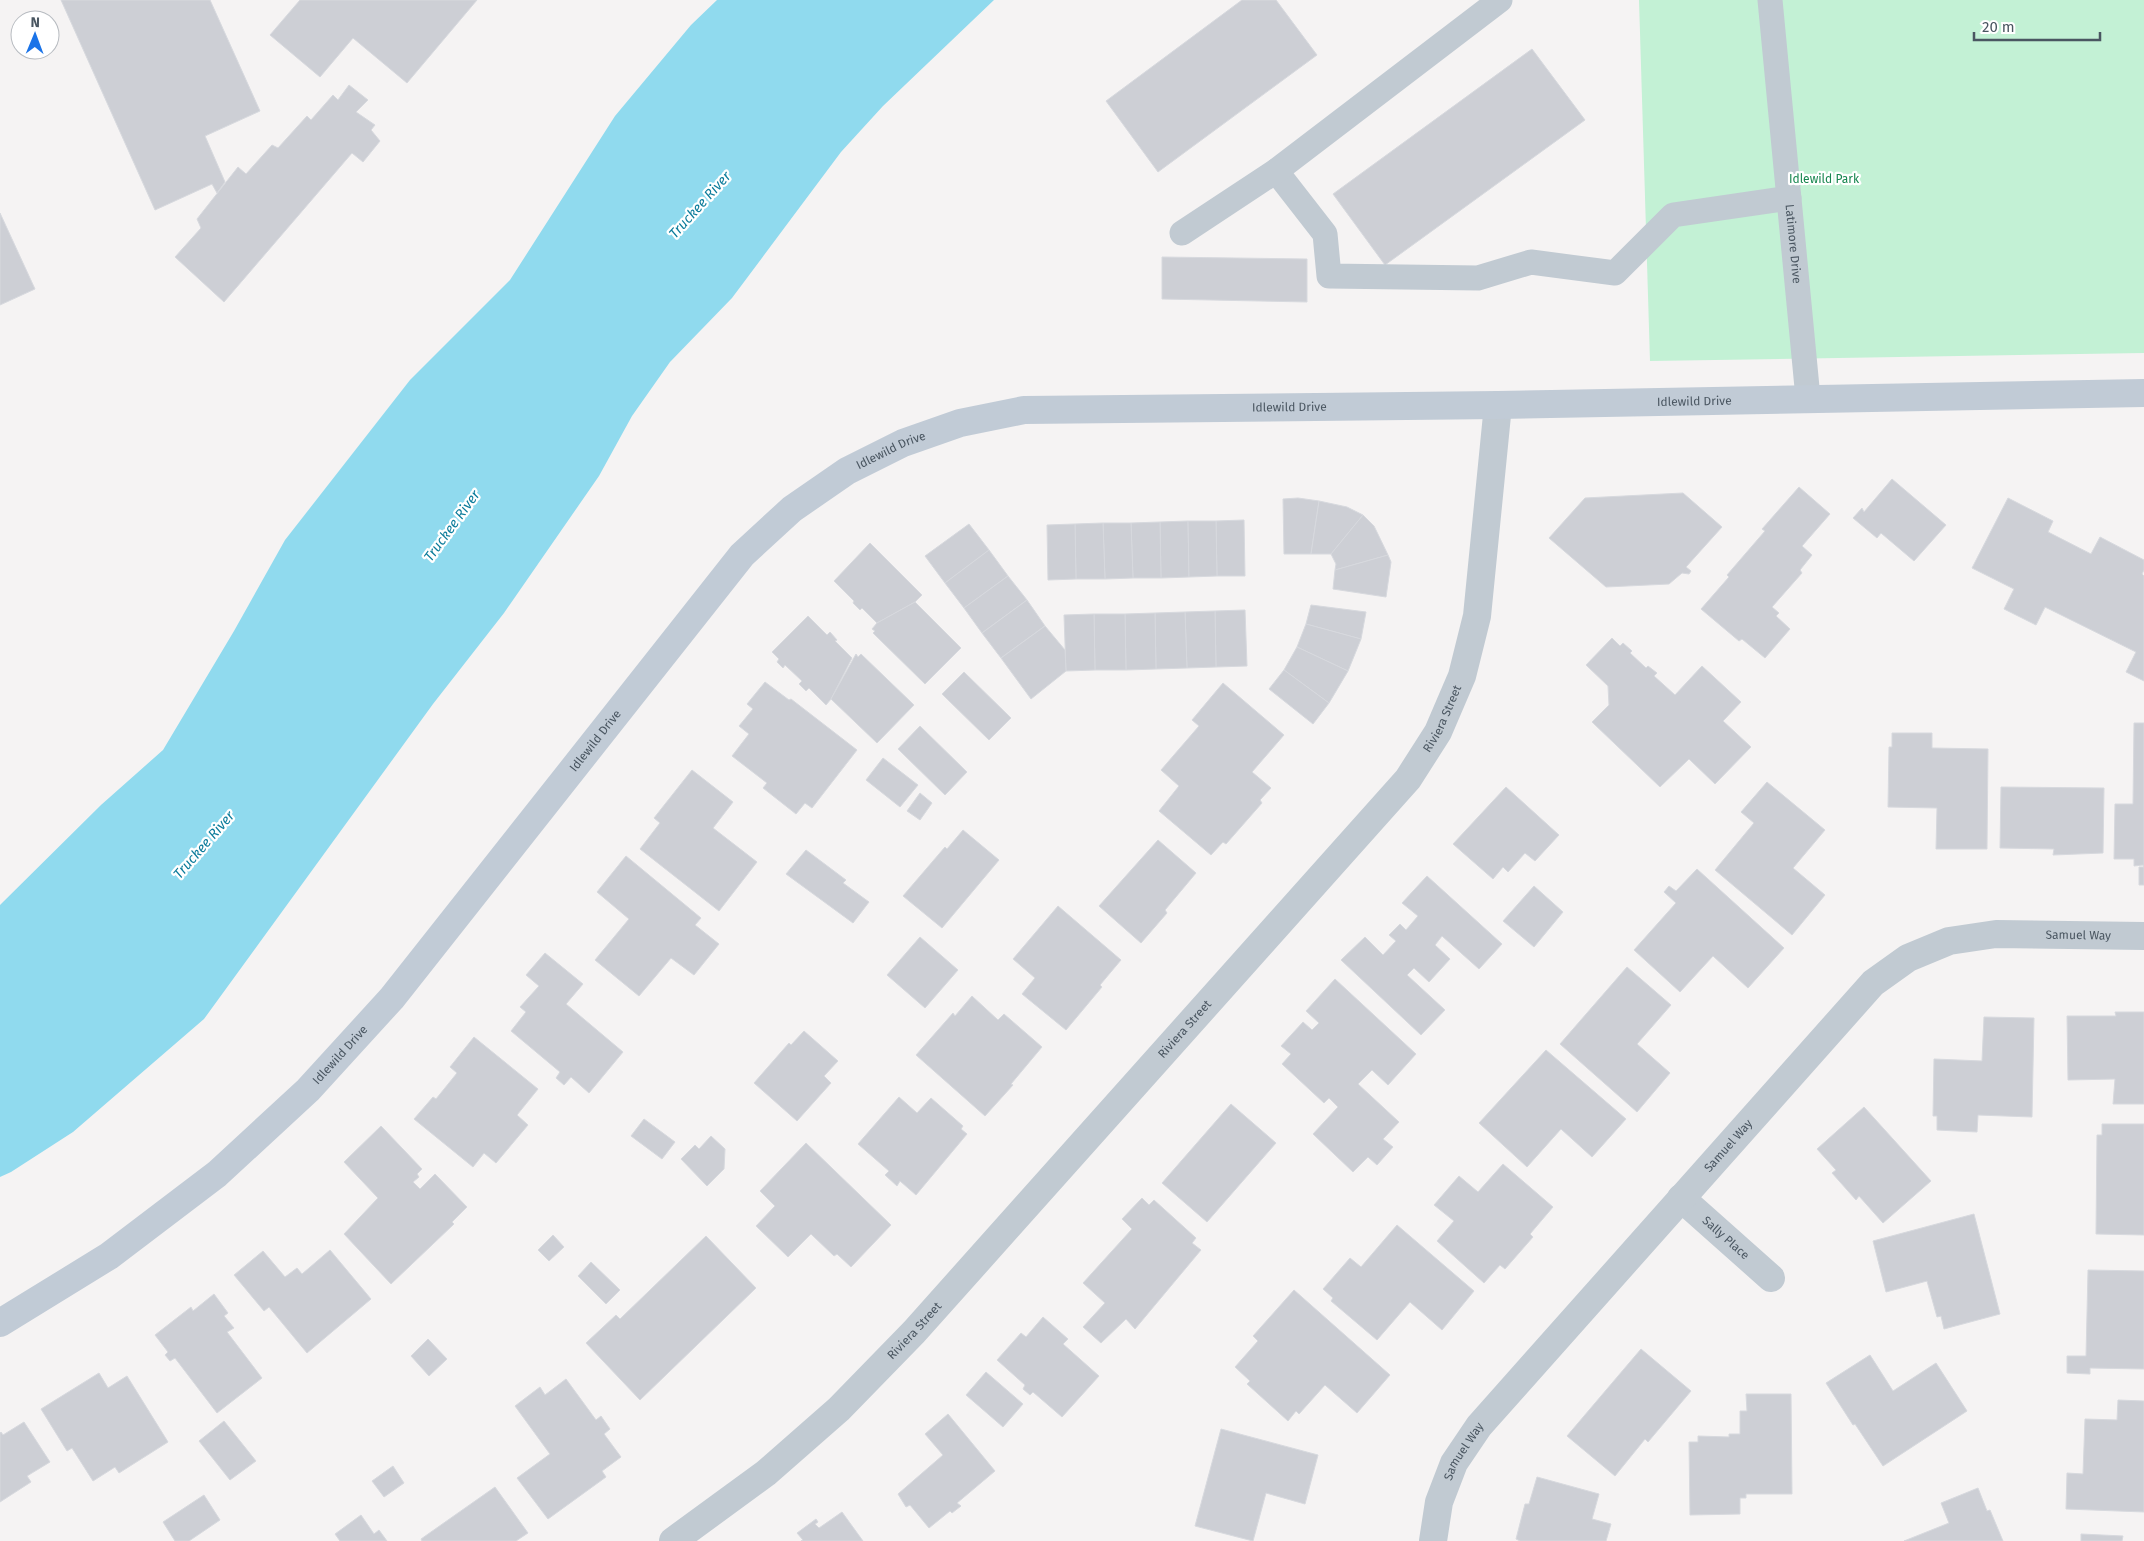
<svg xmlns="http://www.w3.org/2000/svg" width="2144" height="1541" viewBox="0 0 2144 1541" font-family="'Fira Sans',sans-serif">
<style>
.green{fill:#c3f1d5}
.water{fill:#90daee}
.building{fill:#cdcfd5;stroke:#d7d9de}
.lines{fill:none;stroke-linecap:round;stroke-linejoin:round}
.lane{stroke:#c1cad2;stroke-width:25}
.street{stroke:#c1cad2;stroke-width:28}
.secondary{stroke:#c1cbd6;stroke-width:28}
.labels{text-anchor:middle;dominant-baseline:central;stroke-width:4.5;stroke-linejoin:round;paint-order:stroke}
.park-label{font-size:12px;fill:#17864f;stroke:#fff}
.street-label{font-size:12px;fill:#4a5661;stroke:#fff}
.water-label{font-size:14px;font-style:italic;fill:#0c7c9b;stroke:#fff}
</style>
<rect width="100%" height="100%" fill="#f5f3f3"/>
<path class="green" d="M1639 0H2144V353L1650 361Z"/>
<path class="water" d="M717 0H994L883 106 841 152 732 298 670 362 632 416 599 476 504 613 433 704 204 1019 73 1132 11 1172 0 1177V905L101 805 163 750 234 631 285 540 410 380 510 280 615 116 691 25Z"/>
<g class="building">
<path d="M61 0H210L260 111 205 136 225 182 217 193 212 184 155 210Z"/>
<path d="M300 0H477L407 83 353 38 320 77 270 35Z"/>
<path d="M1242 0H1276L1317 55 1158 172 1106 101Z"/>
<path d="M1532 49 1585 120 1385 265 1333 194Z"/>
<path d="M349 85 368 100 356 112 375 125 371 130 380 141 363 162 352 153 224 302 175 257 201 228 197 219 238 167 246 174 272 145 278 148 307 116 311 120 333 95 338 100Z"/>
<path d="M0 213 35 289 0 305Z"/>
<path d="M1162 257 1307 259V302L1162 299Z"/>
<path d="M1892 479 1946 525 1914 561 1881 533 1877 538 1853 518 1862 508 1864 512Z"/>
<path d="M1799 487 1830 514 1802 546 1812 555 1800 570 1802 573 1772 607 1779 613 1776 616 1790 629 1765 658 1742 639 1739 641 1701 609 1729 577 1727 575 1765 531 1762 529Z"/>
<path d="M1683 493 1722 527 1686 567 1691 571 1689 574 1682 573 1669 584 1606 587 1549 538 1585 498Z"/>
<path d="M1298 498 1319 501 1311 554H1284L1283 499Z"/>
<path d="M2008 498 2053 521 2048 532 2091 554 2100 537 2144 560V570L2142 574 2144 576V681L2126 672 2136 652 2045 607 2036 625 2004 609 2014 589 1972 568Z"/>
<path d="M1319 501 1347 507 1363 515 1331 554H1311Z"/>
<path d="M1363 515 1374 526 1388 555 1335 570 1336 564 1331 554Z"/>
<path d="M1244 520 1245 576H1217L1216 521Z"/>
<path d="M1188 521 1189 577 1161 578 1160 522Z"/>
<path d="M1188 521H1216L1217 576 1189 577Z"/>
<path d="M1160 522 1161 578H1133L1131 523Z"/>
<path d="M1103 523H1131L1133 578 1105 579Z"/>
<path d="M1103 523 1105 579H1076L1075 524Z"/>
<path d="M969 524 989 550 945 583 925 556Z"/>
<path d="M1075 524 1076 579 1048 580 1047 525Z"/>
<path d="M870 543 922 595 915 602 877 623 862 608 860 610 853 603 854 601 834 581Z"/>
<path d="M989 550 1008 576 964 608 945 583Z"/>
<path d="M1388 555 1391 562 1386 597 1333 589 1335 570Z"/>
<path d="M1008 576 1027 600 982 633 964 608Z"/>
<path d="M1027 600 1045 626 1001 658 982 633Z"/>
<path d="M915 602 961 648 925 684 873 633 875 631 872 629 877 623Z"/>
<path d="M1311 605 1366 612 1361 639 1306 624Z"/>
<path d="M1245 610 1247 666 1216 667 1215 611Z"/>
<path d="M1215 611 1216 667 1187 668 1185 612Z"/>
<path d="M1185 612 1187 668 1156 669 1155 613Z"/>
<path d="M1155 613 1156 669 1126 670 1125 614Z"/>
<path d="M1094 614H1125L1126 670H1095Z"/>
<path d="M1094 614 1095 670 1066 671 1064 615Z"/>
<path d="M808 616 827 635 830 632 837 640 835 641 852 658 831 699 826 705 809 688 806 691 799 684 802 681 785 665 783 668 777 662 779 659 772 652Z"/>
<path d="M1306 624 1361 639 1348 671 1297 647Z"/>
<path d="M1045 626 1065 650 1066 671 1031 699 1001 658Z"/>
<path d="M1612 638 1620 646 1623 643 1632 651 1630 653 1646 668 1648 666 1657 673 1654 676 1675 695 1702 666 1741 702 1723 721 1751 747 1715 784 1689 759 1660 787 1592 722 1609 705 1608 686 1586 665Z"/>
<path d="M1297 647 1348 671 1329 703 1284 670Z"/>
<path d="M856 654 858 657 861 654 914 705 877 743 831 699Z"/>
<path d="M1284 670 1329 703 1313 724 1269 689Z"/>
<path d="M964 672 1011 718 989 740 942 694Z"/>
<path d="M765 682 789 700 791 699 857 750 812 808 805 803 796 814 763 788 767 783 732 756 749 734 739 726 753 709 747 704Z"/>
<path d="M1223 683 1284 735 1252 772 1271 788 1260 800 1262 803 1226 844 1223 842 1211 855 1159 811 1179 786 1161 770 1199 726 1192 720Z"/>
<path d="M2134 723H2144V885H2139V867H2144L2143 865 2134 866V859H2114L2115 804H2133Z"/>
<path d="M920 726 967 772 945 795 898 749Z"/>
<path d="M1892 733H1932V748L1988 749 1987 849H1936L1937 808 1888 807 1889 747H1892Z"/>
<path d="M883 758 918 785 900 807 866 780Z"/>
<path d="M692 770 733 802 713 828 757 862 719 911 640 849 660 823 654 818Z"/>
<path d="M1767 782 1825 830 1793 868 1825 895 1792 935 1715 870 1754 823 1741 812Z"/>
<path d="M1506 787 1559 835 1535 861 1525 853 1508 872 1503 867 1493 879 1453 844Z"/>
<path d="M2001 787 2104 788 2103 853 2053 855 2054 849 2000 848Z"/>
<path d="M920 793 932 803 920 820 907 811Z"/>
<path d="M963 830 999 860 942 928 903 896 945 847 947 849Z"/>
<path d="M1158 840 1196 873 1165 910 1167 913 1141 943 1099 906Z"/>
<path d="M806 850 846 880 843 883 869 902 853 923 786 874Z"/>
<path d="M626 856 701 918 695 925 719 944 694 975 671 958 639 996 595 960 629 919 597 892Z"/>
<path d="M1697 869 1784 948 1748 988 1713 956 1680 992 1634 950 1676 903 1664 892 1669 886 1676 891Z"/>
<path d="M1427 876 1502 944 1479 969 1442 936 1435 945 1450 959 1429 982 1414 968 1407 975 1445 1010 1421 1035 1341 960 1365 937 1383 955 1396 941 1389 935 1400 924 1406 930 1418 916 1402 903Z"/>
<path d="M1534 886 1563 912 1534 947 1503 921Z"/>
<path d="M1058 906 1121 960 1100 985 1102 987 1066 1030 1022 994 1035 978 1013 959Z"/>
<path d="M920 937 958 970 925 1008 887 975Z"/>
<path d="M545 953 583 984 566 1004 623 1052 589 1093 571 1077 564 1085 556 1078 560 1072 511 1031 526 1012 520 1007 539 986 526 975Z"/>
<path d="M1627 967 1671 1005 1637 1044 1670 1073 1637 1112 1560 1044Z"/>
<path d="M1335 979 1416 1054 1388 1085 1372 1070 1358 1084 1399 1122 1383 1139 1393 1147 1377 1165 1368 1157 1353 1172 1313 1134 1338 1107 1329 1098 1324 1103 1282 1064 1291 1054 1281 1046 1303 1022 1312 1030 1319 1023 1306 1011Z"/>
<path d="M972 996 998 1020 1004 1014 1042 1047 1011 1084 1013 1085 985 1116 916 1055 953 1013 955 1016Z"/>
<path d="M2115 1012H2144V1104H2113L2115 1079 2068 1080 2067 1016H2116Z"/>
<path d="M1984 1017 2034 1018 2032 1117 1978 1115 1977 1132 1937 1130V1116H1933L1934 1059 1982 1061Z"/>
<path d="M804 1031 838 1061 824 1076 831 1083 797 1121 754 1083 789 1043 791 1045Z"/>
<path d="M474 1037 538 1089 517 1115 528 1125 496 1163 484 1153 473 1167 414 1119 433 1097 436 1099 457 1073 450 1067Z"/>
<path d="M1546 1050 1626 1119 1592 1157 1561 1129 1527 1167 1479 1123Z"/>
<path d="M899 1097 917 1113 931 1098 963 1126 961 1129 967 1134 916 1195 900 1181 897 1186 885 1175 889 1171 858 1144Z"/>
<path d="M1231 1104 1276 1143 1207 1222 1162 1183Z"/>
<path d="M1864 1107 1931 1181 1883 1223 1859 1196 1856 1200 1832 1173 1836 1170 1817 1149Z"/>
<path d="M644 1119 675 1142 662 1159 631 1136Z"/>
<path d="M2102 1124H2144V1235L2096 1234 2097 1135H2102Z"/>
<path d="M381 1126 422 1169 417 1174 419 1177 413 1182 420 1189 435 1174 467 1207 452 1222 454 1224 391 1284 344 1234 378 1198 344 1162Z"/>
<path d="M711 1136 725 1149 724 1169 707 1186 681 1159 695 1145 699 1149Z"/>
<path d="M806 1143 891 1225 851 1267 837 1254 834 1256 811 1234 788 1257 756 1226 775 1206 760 1191Z"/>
<path d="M1503 1164 1553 1207 1530 1234 1533 1237 1505 1269 1500 1265 1484 1283 1437 1241 1454 1221 1434 1205 1459 1176 1478 1192Z"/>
<path d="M1142 1198 1149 1205 1154 1200 1196 1238 1192 1243 1201 1250 1135 1329 1126 1319 1101 1343 1083 1327 1105 1303 1083 1283 1132 1229 1122 1219Z"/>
<path d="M1974 1214 2000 1314 1944 1329 1941 1316 1937 1317 1927 1281 1886 1292 1873 1241Z"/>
<path d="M1397 1225 1474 1291 1442 1330 1410 1302 1377 1340 1331 1301 1333 1298 1323 1289 1350 1258 1361 1267Z"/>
<path d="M553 1235 564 1247 549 1261 538 1250Z"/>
<path d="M706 1236 756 1288 640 1400 586 1343 616 1315 620 1319Z"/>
<path d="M330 1250 371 1299 307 1353 269 1307 264 1311 234 1275 263 1251 285 1277 297 1268 302 1274Z"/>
<path d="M591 1262 620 1290 606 1304 578 1276Z"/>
<path d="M2088 1270 2144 1271V1369L2090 1368V1374L2067 1373V1356H2086Z"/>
<path d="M1294 1290 1390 1375 1357 1413 1325 1385 1299 1414 1296 1411 1288 1421 1247 1384 1250 1381 1235 1367 1258 1341 1253 1336Z"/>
<path d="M214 1294 228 1313 224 1316 234 1328 227 1332 262 1378 217 1413 175 1358 170 1361 165 1355 168 1352 155 1335 191 1307 193 1311Z"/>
<path d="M1043 1317 1068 1339 1063 1344 1099 1376 1062 1417 1033 1392 1030 1395 1023 1389 1025 1385 997 1360 1021 1333 1026 1337Z"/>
<path d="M428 1339 447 1359 429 1376 411 1356Z"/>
<path d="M1641 1349 1691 1391 1648 1442 1645 1439 1615 1476 1567 1436Z"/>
<path d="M1870 1355 1893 1391 1936 1363 1967 1411 1883 1466 1855 1424 1853 1425 1826 1383Z"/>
<path d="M986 1372 1023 1404 1003 1427 966 1395Z"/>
<path d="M99 1373 108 1388 127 1376 168 1442 119 1473 115 1467 93 1481 72 1448 67 1451 41 1409Z"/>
<path d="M566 1379 596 1420 601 1416 610 1429 604 1434 621 1457 602 1471 606 1477 548 1519 517 1478 550 1454 515 1406 540 1387 545 1395Z"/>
<path d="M1746 1394H1791L1792 1494H1746V1498H1740V1514L1690 1515 1689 1442H1698V1436L1729 1437V1434H1740V1411H1747Z"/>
<path d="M2118 1400 2144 1401V1512L2066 1509 2067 1473 2083 1474 2085 1419 2117 1420Z"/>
<path d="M948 1414 995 1471 957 1503 961 1506 952 1513 950 1511 929 1528 910 1505 906 1507 898 1494 943 1455 925 1434Z"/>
<path d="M224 1421 256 1461 230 1480 199 1441Z"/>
<path d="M24 1422 50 1462 27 1476 31 1482 0 1502V1433L1 1432 3 1435Z"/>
<path d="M1221 1429 1318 1455 1305 1504 1266 1493 1253 1541 1195 1526Z"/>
<path d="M393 1466 404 1483 384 1497 372 1481Z"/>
<path d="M1537 1477 1599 1494 1592 1519 1611 1524 1606 1541H1520L1516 1539 1525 1504H1529Z"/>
<path d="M495 1487 528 1533 516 1541H422L421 1539Z"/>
<path d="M1978 1488 1987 1511 1990 1510 2003 1541H1904L1949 1523 1941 1503Z"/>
<path d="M204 1495 220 1520 189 1541H175L163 1522Z"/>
<path d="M842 1512 863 1541H801L803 1540 797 1533 816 1519 818 1522 815 1524 819 1528Z"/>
<path d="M361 1515 374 1534 379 1530 387 1541H340L335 1534Z"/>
<path d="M2081 1534 2123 1536 2122 1541H2081Z"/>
</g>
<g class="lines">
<g class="lane">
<path id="s1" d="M1770 0 1808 398"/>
<path d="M1276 171 1325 234 1329 276 1478 278 1531 262 1615 273 1673 215 1789 198"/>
<path d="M1182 233 1276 171 1500 0"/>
</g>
<g class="street">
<path id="s2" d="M1681 1198 1771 1278"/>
<path id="s3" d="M673 1541 766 1473 839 1409 914 1332 1408 779 1438 732 1462 676 1477 616 1498 405"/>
<path id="s4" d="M1433 1541 1439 1502 1454 1463 1479 1426 1873 983 1908 958 1949 941 1996 934 2144 936"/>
</g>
<path class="secondary" id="s5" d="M0 1323 109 1256 217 1174 308 1090 392 998 742 555 792 509 847 471 903 443 960 423 1024 410 1498 405 2144 393"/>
</g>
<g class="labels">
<g class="park-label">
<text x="1824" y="179">Idlewild Park</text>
</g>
<g class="street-label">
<text stroke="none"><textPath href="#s1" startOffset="245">Latimore Drive</textPath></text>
<text stroke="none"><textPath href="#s5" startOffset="2070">Idlewild Drive</textPath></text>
<text stroke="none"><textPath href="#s5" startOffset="1665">Idlewild Drive</textPath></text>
<text stroke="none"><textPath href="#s5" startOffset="1260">Idlewild Drive</textPath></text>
<text stroke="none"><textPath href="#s3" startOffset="1131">Riviera Street</textPath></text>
<text stroke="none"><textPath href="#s5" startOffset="840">Idlewild Drive</textPath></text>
<text stroke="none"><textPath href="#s4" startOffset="936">Samuel Way</textPath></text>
<text stroke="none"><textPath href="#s3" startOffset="726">Riviera Street</textPath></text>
<text stroke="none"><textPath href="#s5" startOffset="435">Idlewild Drive</textPath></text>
<text stroke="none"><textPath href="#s4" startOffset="501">Samuel Way</textPath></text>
<text stroke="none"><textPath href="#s2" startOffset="60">Sally Place</textPath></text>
<text stroke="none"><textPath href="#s3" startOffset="321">Riviera Street</textPath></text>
<text stroke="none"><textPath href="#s4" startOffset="96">Samuel Way</textPath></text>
</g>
<g class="water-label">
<text transform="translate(700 205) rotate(-48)">Truckee River</text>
<text transform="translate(452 526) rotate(-54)">Truckee River</text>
<text transform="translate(204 845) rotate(-49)">Truckee River</text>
</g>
</g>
<g transform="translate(35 35) rotate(1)"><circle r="24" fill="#ffffff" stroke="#b7bbc0"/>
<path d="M0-4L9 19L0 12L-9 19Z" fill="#1a73e8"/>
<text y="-8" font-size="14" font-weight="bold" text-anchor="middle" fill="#4a5661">N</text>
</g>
<path d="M1974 32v8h126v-8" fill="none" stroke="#4a5661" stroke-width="2.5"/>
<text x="1982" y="32" font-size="15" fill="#4a5661" stroke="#ffffff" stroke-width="4" paint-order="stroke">20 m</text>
</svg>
